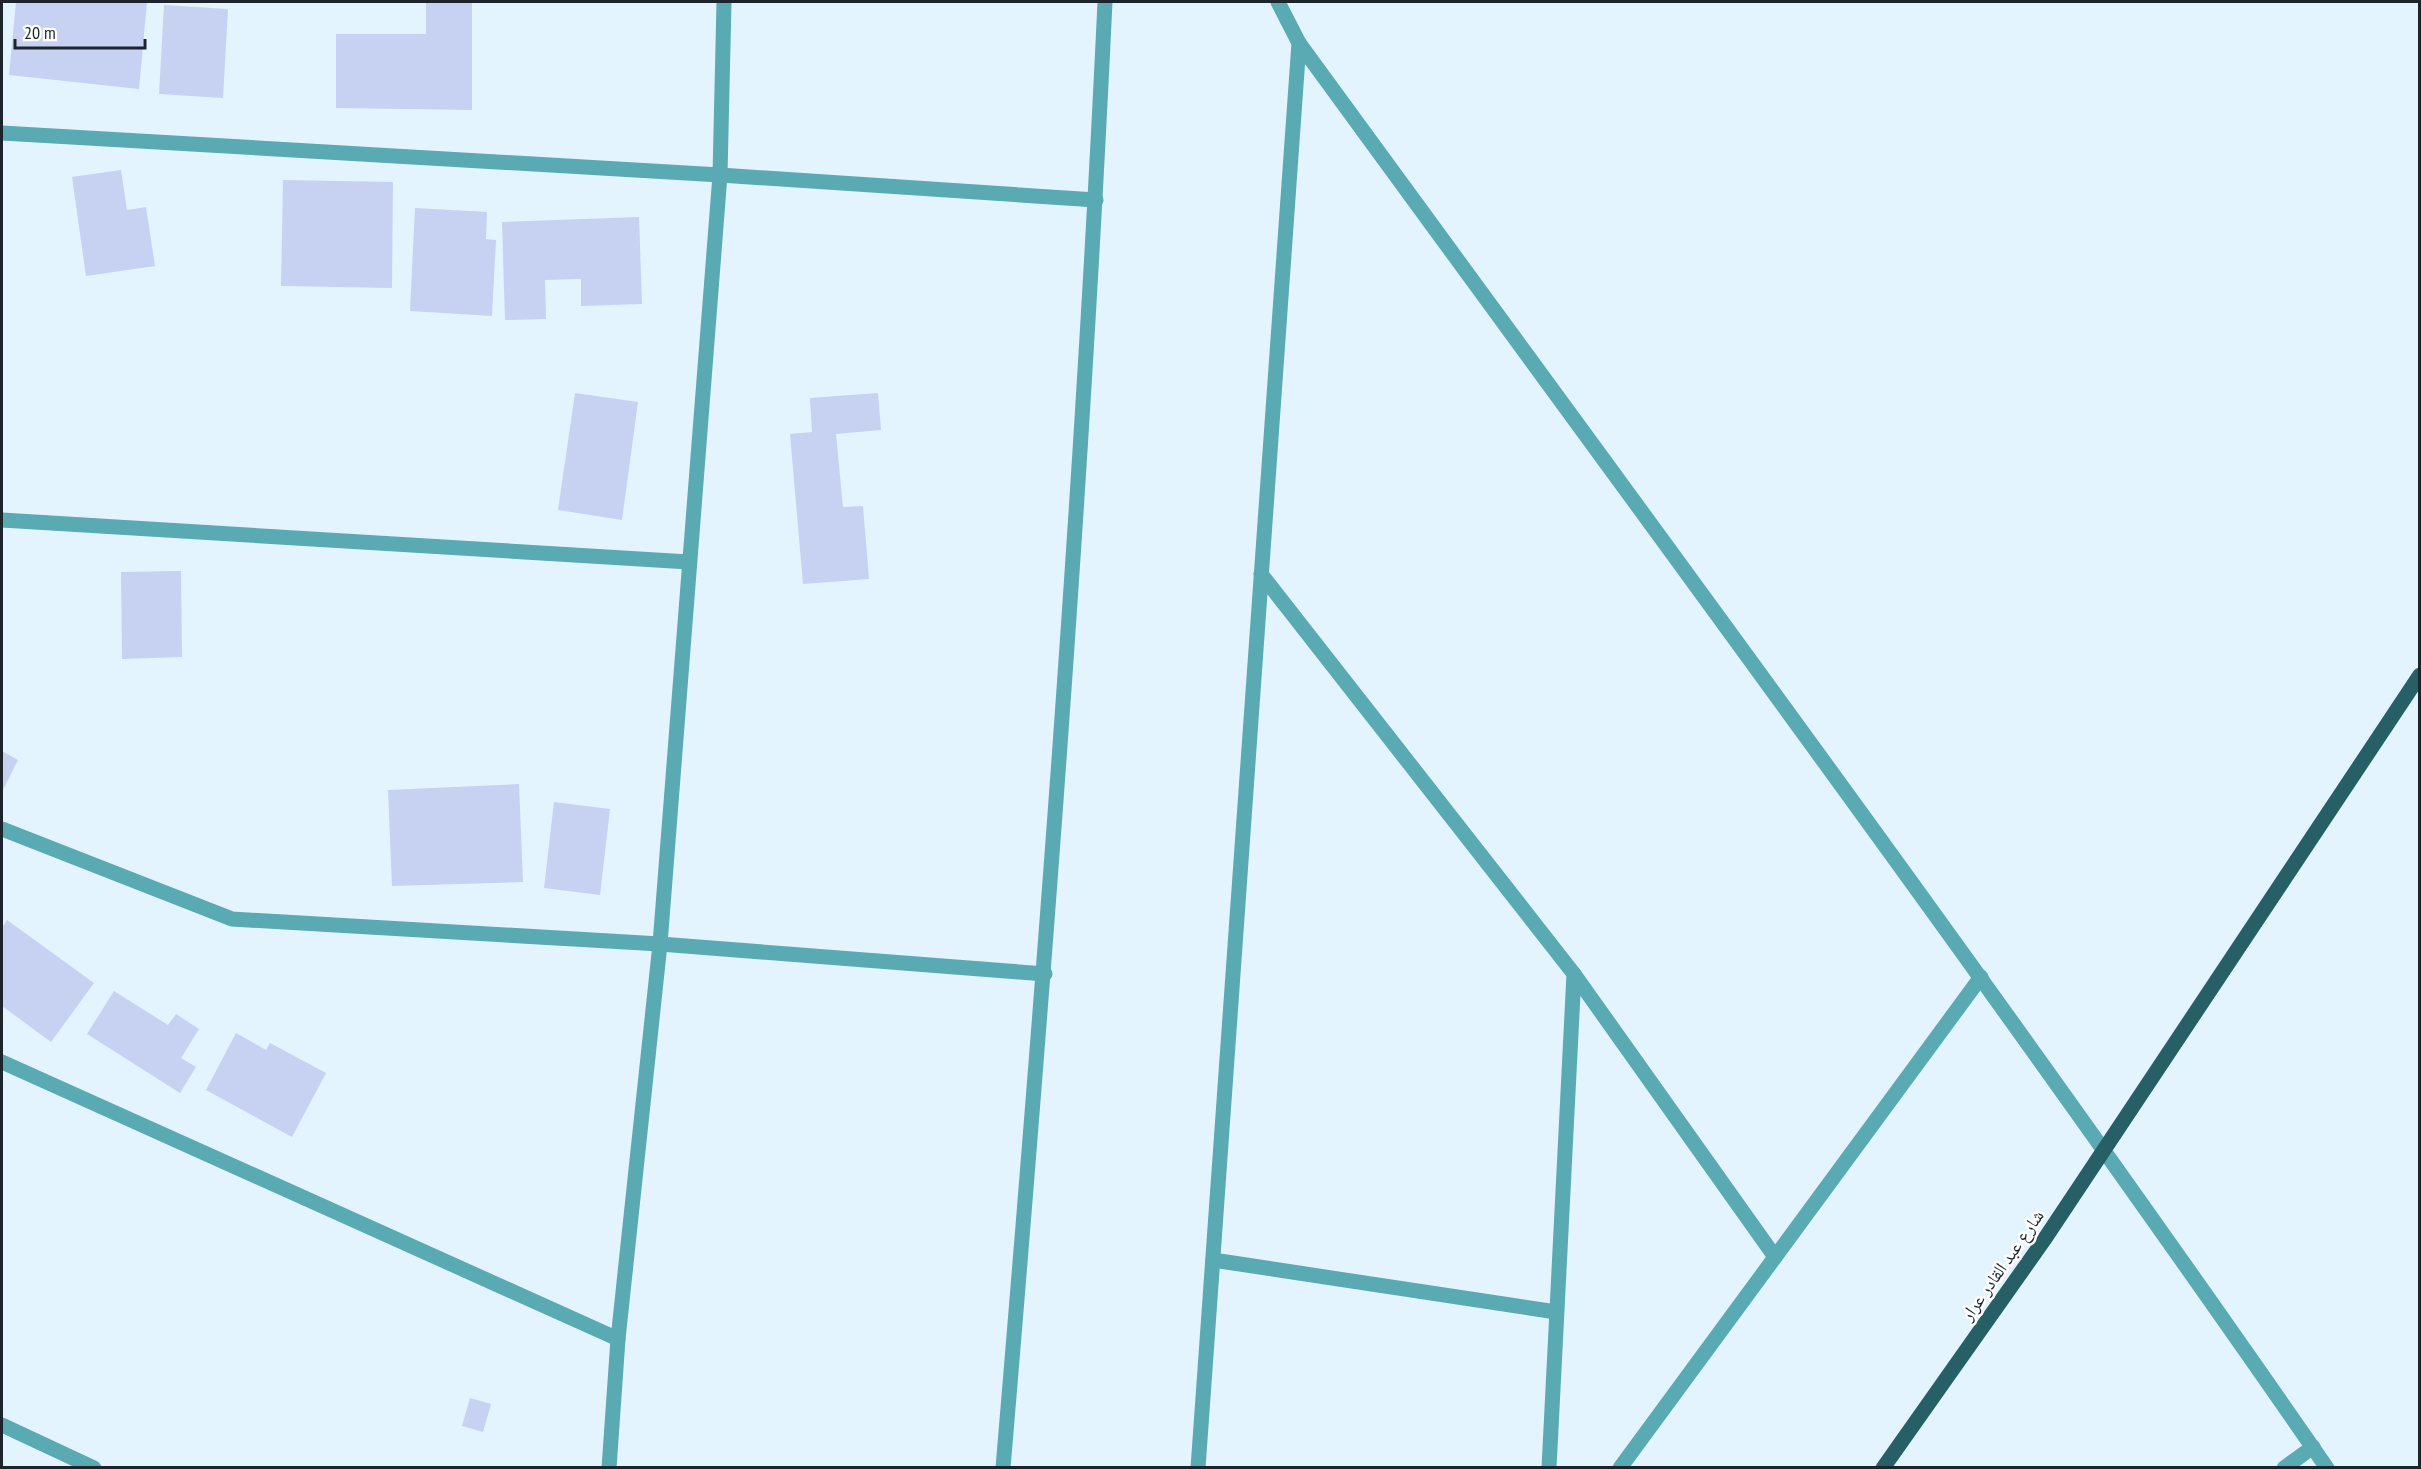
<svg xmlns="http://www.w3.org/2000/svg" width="2421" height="1469" viewBox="0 0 2421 1469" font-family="'PT Sans Narrow','Noto Naskh Arabic',sans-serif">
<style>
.building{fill:#c7d1f2}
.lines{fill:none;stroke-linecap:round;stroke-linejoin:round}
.minor{stroke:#59aab2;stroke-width:15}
.primary{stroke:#266066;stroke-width:15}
.labels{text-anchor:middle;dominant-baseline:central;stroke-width:5;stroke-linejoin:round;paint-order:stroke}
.street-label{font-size:18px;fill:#1b252b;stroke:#fff}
</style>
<rect width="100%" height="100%" fill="#e4f4fe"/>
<g class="building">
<path d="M16 2H147L139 89 9 75Z"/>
<path d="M426 2H472V110L336 108V34H426Z"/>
<path d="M164 5 228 9 223 98 159 94Z"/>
<path d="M121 170 127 210 146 207 155 266 86 276 72 177Z"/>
<path d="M283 180 393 182 392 288 281 286Z"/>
<path d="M415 208 487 212 486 239 496 240 492 316 410 311Z"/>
<path d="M639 217 642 304 581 306V279L545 280 546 319 505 320 502 222Z"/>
<path d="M575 393 638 402 622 520 558 510Z"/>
<path d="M878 393 881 430 836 434 843 507 863 506 869 579 803 584 790 434 812 432 810 398Z"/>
<path d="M181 571 182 657 122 659 121 572Z"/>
<path d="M2 751 18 760 2 792Z"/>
<path d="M519 784 523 882 392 886 388 790Z"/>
<path d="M554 802 610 809 600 895 544 888Z"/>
<path d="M7 920 94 983 51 1042 2 1006V928Z"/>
<path d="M114 991 168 1025 176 1014 199 1029 181 1058 196 1067 180 1093 87 1034Z"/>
<path d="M236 1033 266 1050 270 1043 326 1073 292 1137 206 1090Z"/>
<path d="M470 1398 491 1404 483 1432 462 1426Z"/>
</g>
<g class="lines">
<g class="minor">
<path d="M1299 43C1644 516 1993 986 2327 1468"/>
<path d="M2 133 720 175 1096 200"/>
<path d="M2 520 689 562"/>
<path d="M1261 574 1574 974 1549 1468"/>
<path d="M2 829 232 919 660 944 1045 974"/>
<path d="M1574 974 1775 1257"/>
<path d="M2 1062 618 1339"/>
<path d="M1213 1260 1556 1312"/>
<path d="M2 1425 94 1468"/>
<path d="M609 1468 618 1339 660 944 720 175 724 2"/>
<path d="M1003 1468C1044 979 1082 491 1105 2"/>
<path d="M1198 1468 1299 43 1278 2"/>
<path d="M1620 1468 1981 977"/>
<path d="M2284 1468 2313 1447"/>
</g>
<path class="primary" d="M1883 1468 2044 1240 2420 675"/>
</g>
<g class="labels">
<g class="street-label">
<text transform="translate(2002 1265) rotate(-55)">شارع عبد القادر عرار</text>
</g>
</g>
<rect width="2421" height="1469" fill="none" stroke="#1b252b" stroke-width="6"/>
<path d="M15 39v9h130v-9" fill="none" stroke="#1b252b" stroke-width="3"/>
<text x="24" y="39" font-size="18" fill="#1b252b" stroke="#ffffff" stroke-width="4.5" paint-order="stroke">20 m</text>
</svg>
